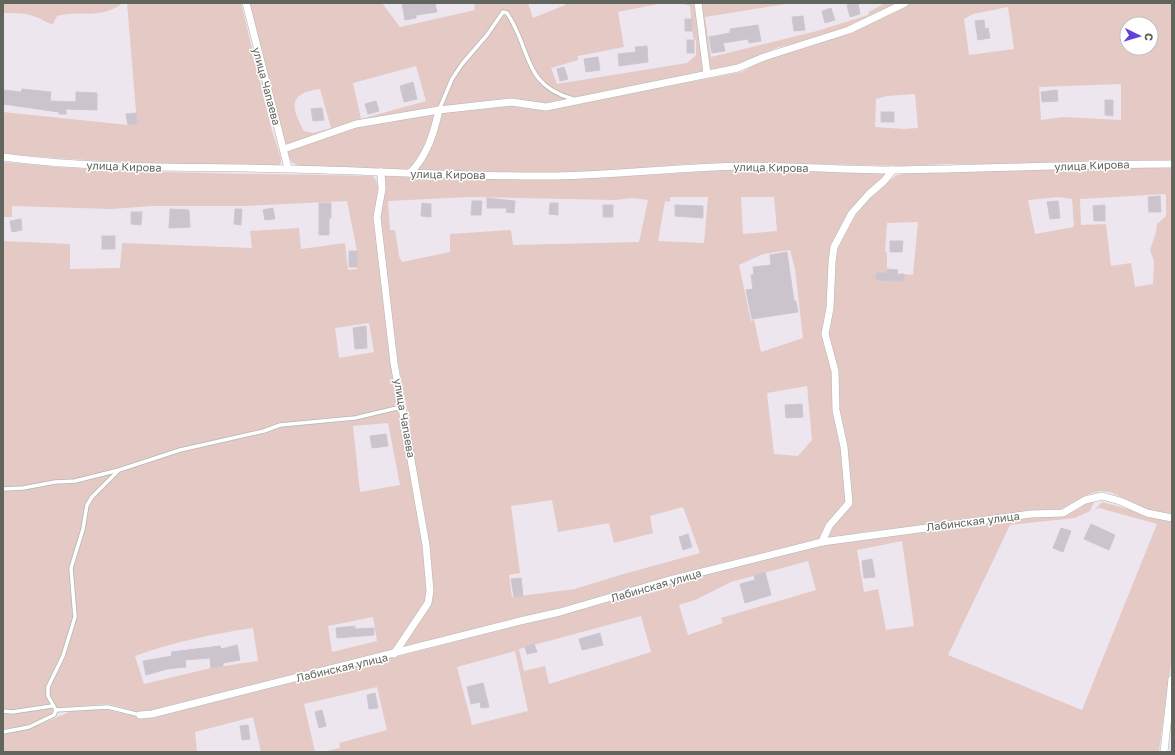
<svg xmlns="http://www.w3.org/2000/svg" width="1175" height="755" viewBox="0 0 1175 755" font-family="'Golos Text',sans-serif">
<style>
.green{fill:#e4c9c5;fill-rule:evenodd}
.building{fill:#cbc4cc;stroke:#d0c5d3}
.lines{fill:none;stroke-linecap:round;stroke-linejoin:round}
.lane-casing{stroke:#b2b7b1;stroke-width:5}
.street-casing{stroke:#b2b7b1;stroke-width:8}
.lane{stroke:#fff;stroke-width:3.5}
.street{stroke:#fff;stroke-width:7}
.labels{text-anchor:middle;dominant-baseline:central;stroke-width:3;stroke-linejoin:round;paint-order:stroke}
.street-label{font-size:11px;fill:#60655e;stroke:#fff}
</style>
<rect width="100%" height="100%" fill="#eee6ee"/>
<g class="green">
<path d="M3 3H123C97 21 84 9 57 16L53 24C46 23 42 19 36 17 25 12 14 13 3 13Z"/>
<path d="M127 3H241L272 131 281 158V163L277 166C185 165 94 162 3 154V112L128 125 137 124Z"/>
<path d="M249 3H382L400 27 475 10 474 3H528L533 18 565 5V3H663L618 12 624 47 578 56V60L551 68 557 84 687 63 696 55V41L693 37 690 6 680 3H792L705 17 711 57 817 31 868 15 869 12 885 3H900L847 29 809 41 779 47 735 66 545 105 511 98 429 109 285 145ZM416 66 426 101 361 119 353 83ZM320 89 331 128 313 133 304 131C290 106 289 93 320 89Z"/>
<path d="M912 3H1172V161L1103 160 1026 164H948L902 166 776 163 689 164 592 172H430L300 166C291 163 289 160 287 150L360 126 437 112 512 103 546 109 742 72 767 58 900 9ZM1008 7 1014 49 969 55 964 19 973 14ZM1127 24H1151V48H1127ZM1121 84V120L1063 117 1041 120 1039 87ZM915 94 918 128 904 129 875 127 876 99 887 96Z"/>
<path d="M3 162C126 175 249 173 373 176 383 188 377 206 375 221L429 591C424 614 405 637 388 653L143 713 109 704 51 708 53 710 52 714 25 726 3 729V241L70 244V269L120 268 122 243 252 248 250 231 299 228 301 249 345 243 348 270 357 269V251L347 201 246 206H151L112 209 12 206V217H3ZM369 323 374 352 339 358 335 328ZM388 423 400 485 360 492 353 426ZM373 617 377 641 332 652 328 626ZM253 628 258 661 211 668 144 684 135 656C174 642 212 634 253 628Z"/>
<path d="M1172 167V514L1155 513 1110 492 1100 491 1089 494 1059 510 864 532 827 539 831 529 848 509 827 333 837 246 844 231 871 195 897 175 910 173ZM1166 194V216L1157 224 1156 232 1150 250 1154 261 1153 284 1135 287 1131 263 1111 266 1106 224 1081 225 1080 199ZM1059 197 1072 199 1074 227 1035 234 1028 200ZM918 222 913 275 904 274V281L887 280V252L885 251 887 223Z"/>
<path d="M721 170 889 173 858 201 843 222 833 244 824 335 833 374 843 448 847 503 820 540 559 610 399 650 430 603 409 418 397 358 380 220 385 176C497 181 609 179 721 170ZM469 197 616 200 632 198 648 200 639 242 513 245 511 230 450 234V252L402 262 399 256 395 230H390L388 201ZM670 197H708L704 243 658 241 665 201 670 202ZM741 197H774L777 231 743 234ZM790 250 795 269 803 338 761 352 754 320 751 321 739 265 763 254ZM807 386 812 440 798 456 774 454 767 393ZM552 500 558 532 609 523 614 543 653 533 650 516 683 507 700 553 620 575 575 589 512 597 509 575 520 573 511 506Z"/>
<path d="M1085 502H1094L1090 511 1075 518 1010 525 948 655 1082 710 1157 524 1099 508 1095 509 1102 502 1172 521V656L1159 752H322L340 748 339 743 387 730 377 687 304 704 315 752H261L253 717 195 732 197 752H3V733L29 729 74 710H108L138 717 325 675 562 614 755 561 835 542 1034 517 1069 514 1080 508ZM902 541 914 626 886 630 878 589 864 592 857 550ZM808 561 816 590 721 618 723 623 688 635 679 605 695 600 731 582ZM641 616 651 652 549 684 545 666 524 671 519 649ZM515 651 528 711 472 725 457 667Z"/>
</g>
<g class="building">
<path d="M402 3H435L437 12 416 15V18L405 20Z"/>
<path d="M858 3 860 14 850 17 847 5Z"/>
<path d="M831 8 835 20 825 23 822 11Z"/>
<path d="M803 16 805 30 794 31 792 17Z"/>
<rect x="685" y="19" width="7" height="12"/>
<path d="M984 20 985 29 988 28 990 38 978 40 975 21Z"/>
<path d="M758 25 761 41 749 43 748 39 723 43 725 51 712 53 709 37 730 33V29Z"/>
<rect x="687" y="40" width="7" height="13"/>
<path d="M647 46 648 62 619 66 618 54 636 52 635 47Z"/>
<path d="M598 57 600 70 586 72 584 59Z"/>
<path d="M564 67 568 79 560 81 557 69Z"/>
<path d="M413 82 417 99 404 102 400 86Z"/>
<path d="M22 89 51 92 50 101 76 102V92L97 93V110L66 109V114H59V112L3 104V90L21 92Z"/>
<path d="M1057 90 1058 101 1042 102 1041 92Z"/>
<path d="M1105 100H1113V116L1105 115Z"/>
<path d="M376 101 379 111 368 114 365 104Z"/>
<path d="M322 108 324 120 313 121 311 109Z"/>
<rect x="881" y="112" width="13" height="10"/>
<path d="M136 113 137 124 128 125 126 114Z"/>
<path d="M1160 196 1161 212H1149L1148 197Z"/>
<path d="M487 198 515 201 514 213 506 212 507 208H487Z"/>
<path d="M472 201H482L481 215H471Z"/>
<path d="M1058 201 1060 218 1050 219 1047 202Z"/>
<path d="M319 203H331V218H329V235H319Z"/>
<path d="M422 203 431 204V217L421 216Z"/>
<path d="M550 203H558V215L549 214Z"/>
<rect x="603" y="205" width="10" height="12"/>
<path d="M675 205 703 206V218L675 216Z"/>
<path d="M1105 205V221H1094L1093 206Z"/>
<path d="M273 208 275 219 265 220 263 210Z"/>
<path d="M170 209 189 210 190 227 169 228Z"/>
<path d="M235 209H242L241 225 234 224Z"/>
<path d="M131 212H142L141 225 131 224Z"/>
<path d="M21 219 22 230 12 232 10 221Z"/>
<rect x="102" y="236" width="13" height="13"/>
<path d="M890 241H903L902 252H890Z"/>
<rect x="349" y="251" width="8" height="16"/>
<path d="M787 252 794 301H796L798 312 752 319 746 290 753 289 751 275 754 274 753 267 771 265 770 255Z"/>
<path d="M887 269 898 270 897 274H904V281L876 280V273H887Z"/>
<path d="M366 326 367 348 355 349 353 328Z"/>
<path d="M802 404 803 417 786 418 785 405Z"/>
<path d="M386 434 388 446 372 448 370 436Z"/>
<path d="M1091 524 1115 535 1109 550 1084 539Z"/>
<path d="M1061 528 1071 531 1063 552 1053 548Z"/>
<path d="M688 534 692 547 683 550 679 537Z"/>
<path d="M872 559 875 577 864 578 862 561Z"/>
<path d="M765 572 771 595 745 603 740 584 755 580 754 576Z"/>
<path d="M521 578 523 596 514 597 511 579Z"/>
<path d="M355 626V629L374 628V635L337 638 336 628Z"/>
<path d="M600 633 603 645 582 650 579 639Z"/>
<path d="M534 644 537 652 527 654 525 647Z"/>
<path d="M237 645 240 660 223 663V666L211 668 210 658 185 660 186 667 167 669 146 675 143 661 172 656 171 652 220 646 221 649Z"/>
<path d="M483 683 489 707 481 708 480 702 471 704 467 687Z"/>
<path d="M375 693 378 708 369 709 367 695Z"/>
<path d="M322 710 326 726 319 728 315 712Z"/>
<path d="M248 725 250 739 242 740 240 726Z"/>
</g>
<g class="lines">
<defs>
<g id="lane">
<path d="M439 110 452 79 462 64 487 35 503 12 507 13C532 50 522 85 573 99"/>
<path d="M3 489 23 488 55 482 75 481 119 470 180 450 264 431 280 425 355 418 401 407"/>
<path d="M56 710 108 707 140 715"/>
<path d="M3 711 12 712 52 706"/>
<path d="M3 732 29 727 54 715 56 710 48 696V687L63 656 75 617 71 568 83 529 87 505 92 497 118 471"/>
</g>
<g id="street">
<path d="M246 3 288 168"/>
<path d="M698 3 707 74"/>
<path d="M284 149 356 124 439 110 511 102 546 107 738 68 764 57 849 30 905 3"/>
<path d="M3 157C99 170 194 166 291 169 379 171 467 177 555 176 618 175 680 167 743 166 794 166 845 170 896 170 988 169 1080 164 1172 164"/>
<path d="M381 172 382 189 377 217 394 363 426 545 430 591 428 603 394 654"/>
<path d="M410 173C427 156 434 133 439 110"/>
<path d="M822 542 829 526 849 503 844 447 836 410 835 371 825 334 830 308 832 262 834 247 852 213 869 194 884 181 893 170"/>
<path d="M140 715 152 714 520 621 560 612 666 581 822 542 1031 514 1063 513 1085 500 1102 496 1120 501 1147 513 1172 518"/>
<path d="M1164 752 1172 679"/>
</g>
</defs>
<use href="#lane" class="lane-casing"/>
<use href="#street" class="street-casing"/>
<use href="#lane" class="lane"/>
<use href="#street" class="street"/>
</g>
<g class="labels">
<g class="street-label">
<text transform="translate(267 86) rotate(75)">улица Чапаева</text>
<text transform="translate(1092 165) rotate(-2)">улица Кирова</text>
<text transform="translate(124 166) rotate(2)">улица Кирова</text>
<text transform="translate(771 167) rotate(1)">улица Кирова</text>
<text transform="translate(448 174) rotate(1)">улица Кирова</text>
<text transform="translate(405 418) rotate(80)">улица Чапаева</text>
<text transform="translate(973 521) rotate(-7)">Лабинская улица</text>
<text transform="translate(656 585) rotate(-16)">Лабинская улица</text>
<text transform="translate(342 667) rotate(-13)">Лабинская улица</text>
</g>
</g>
<rect width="1175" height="755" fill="none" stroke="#60655e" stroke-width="8"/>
<g transform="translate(1139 36) rotate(95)"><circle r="19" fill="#ffffff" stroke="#bfc1bf"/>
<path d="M0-3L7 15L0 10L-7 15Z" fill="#6240da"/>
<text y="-6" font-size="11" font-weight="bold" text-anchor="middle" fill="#60655e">С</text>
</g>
</svg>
